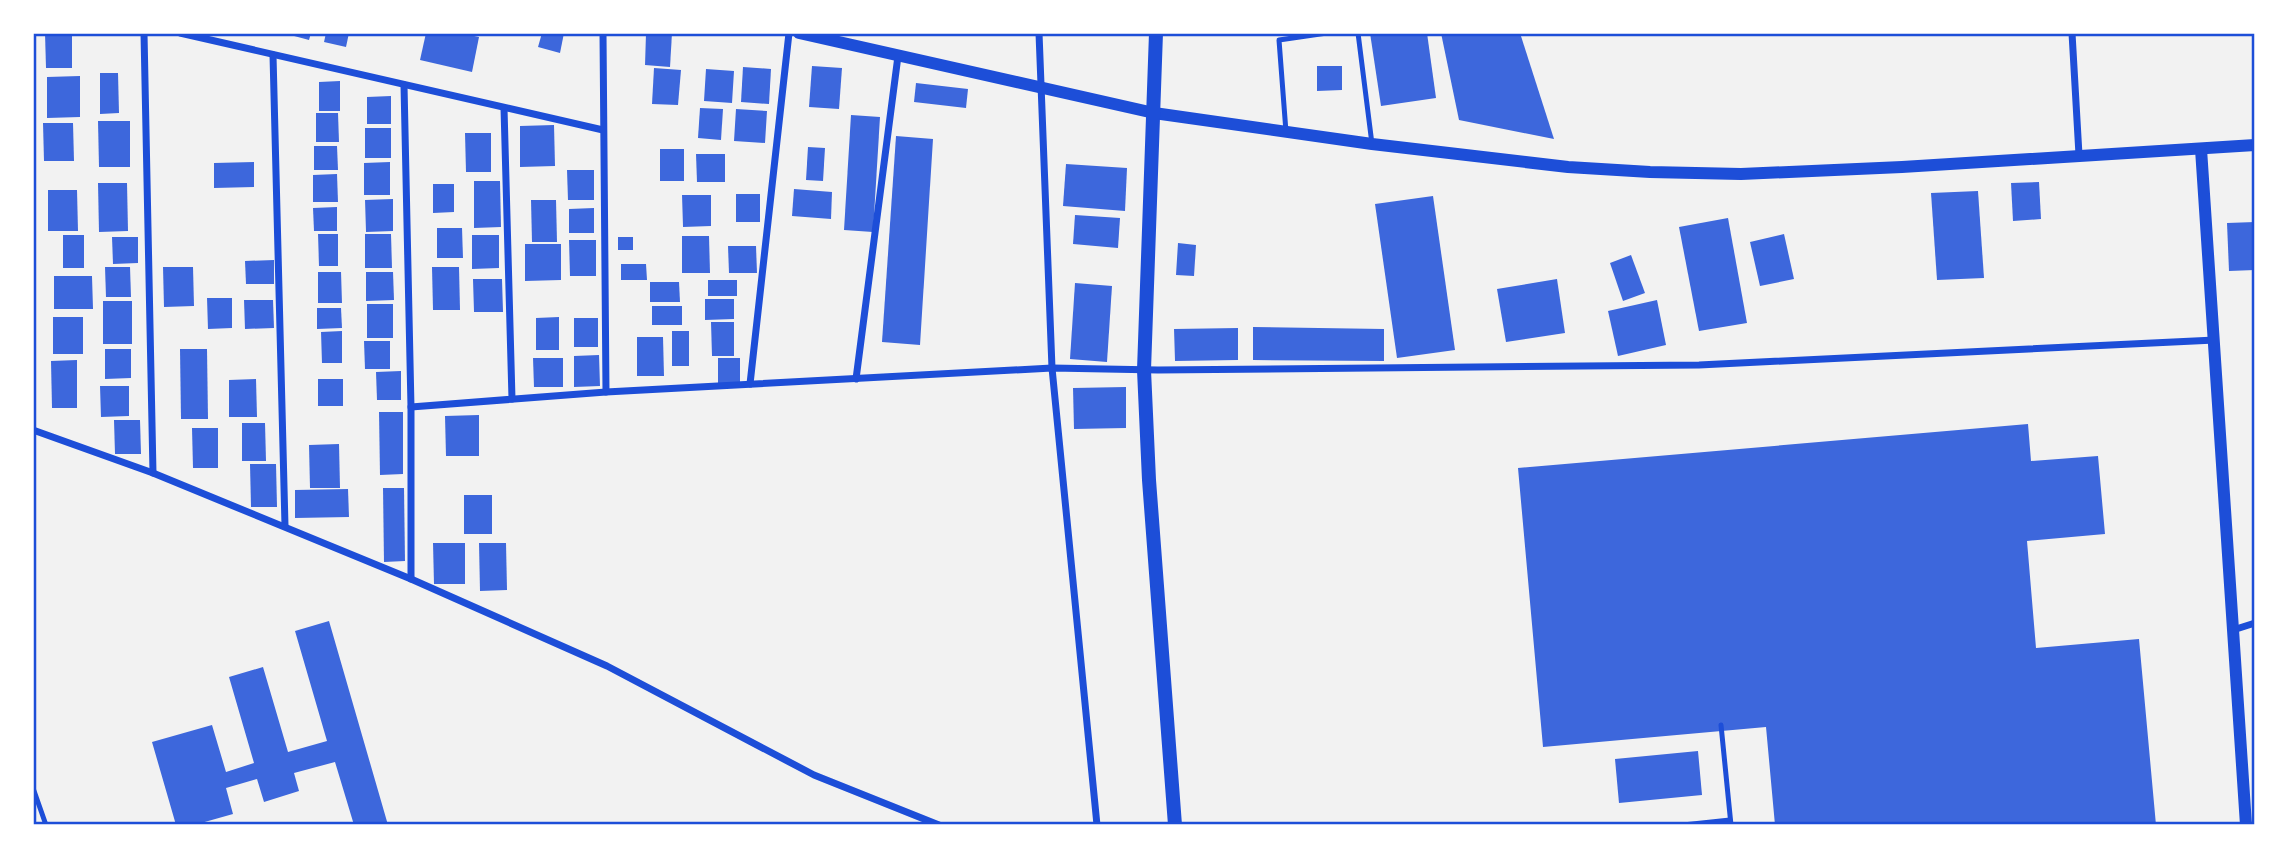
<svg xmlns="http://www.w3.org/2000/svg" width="2288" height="858" viewBox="0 0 2288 858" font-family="Georgia,serif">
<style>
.building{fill:#3d67dc}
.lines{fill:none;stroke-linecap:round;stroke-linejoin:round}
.service{stroke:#1d4ed8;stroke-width:5}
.minor{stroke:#1d4ed8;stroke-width:7}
.tertiary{stroke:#1d4ed8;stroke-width:12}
.secondary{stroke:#1d4ed8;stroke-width:14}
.neatline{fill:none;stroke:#1d4ed8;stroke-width:2.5}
</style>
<rect width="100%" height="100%" fill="#f2f2f2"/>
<g class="building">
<path d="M45 33H72V68H46Z"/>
<path d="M283 33H311L309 40Z"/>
<path d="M326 33H349L346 47 324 42Z"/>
<path d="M426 33H460L479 37 472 72 420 60Z"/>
<path d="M542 33H564L560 53 538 47Z"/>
<path d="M646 33H672L670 67 645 65Z"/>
<path d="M1370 33H1427L1436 98 1381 106Z"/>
<path d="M1441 33H1520L1554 139 1459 120Z"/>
<path d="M812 66 842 68 839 109 809 107Z"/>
<path d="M1317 66H1342V90L1317 91Z"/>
<path d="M743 67 771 69 769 104 741 102Z"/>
<path d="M654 68 681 70 678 105 652 104Z"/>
<path d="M706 69 734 71 732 103 704 101Z"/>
<path d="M100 73H118L119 113 100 114Z"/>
<path d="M80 76V117L47 118V77Z"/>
<path d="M340 81V111H319V82Z"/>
<path d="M916 83 968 89 966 108 914 102Z"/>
<path d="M391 96V124H367V97Z"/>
<path d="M700 108 723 109 721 140 698 138Z"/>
<path d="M736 109 767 111 765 143 734 141Z"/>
<path d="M316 113H338L339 142H316Z"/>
<path d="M851 115 880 117 873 232 844 230Z"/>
<path d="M98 121H130V167H99Z"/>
<path d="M43 123H73L74 161H44Z"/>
<path d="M554 125 555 166 520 167V126Z"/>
<rect x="365" y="128" width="26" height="30"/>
<path d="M465 133H491V172H466Z"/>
<path d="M896 136 933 139 920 345 882 342Z"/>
<path d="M314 146H337L338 170H314Z"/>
<path d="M808 147 825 148 823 181 806 180Z"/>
<rect x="660" y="149" width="24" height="32"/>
<path d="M696 154H725V182H697Z"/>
<path d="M254 162V187L214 188V163Z"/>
<path d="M390 162V195H364V163Z"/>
<path d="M1066 164 1127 168 1125 211 1063 206Z"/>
<path d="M567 170H594V200H568Z"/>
<path d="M337 174 338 202H313V175Z"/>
<path d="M474 181H500L501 227 474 228Z"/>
<path d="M2039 182 2041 219 2013 221 2011 183Z"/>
<path d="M98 183H127L128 231 99 232Z"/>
<path d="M433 184H454V212L433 213Z"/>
<path d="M794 189 832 192 831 219 792 216Z"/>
<path d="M48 190H77L78 231H48Z"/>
<path d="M1978 191 1984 278 1937 280 1931 193Z"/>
<rect x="736" y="194" width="24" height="28"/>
<path d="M682 195H711V226L683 227Z"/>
<path d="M1433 196 1455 350 1397 358 1375 204Z"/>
<path d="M393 199V231L366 232 365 200Z"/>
<path d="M531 200H556L557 242H532Z"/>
<path d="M337 207V231H314L313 208Z"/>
<path d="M594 208V233H569V209Z"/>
<path d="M1075 215 1120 218 1118 248 1073 244Z"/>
<path d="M1728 218 1747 323 1699 331 1679 227Z"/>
<path d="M2255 222V270L2229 271 2227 223Z"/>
<path d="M437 228H462L463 258H437Z"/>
<path d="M318 234H338V266H319Z"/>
<path d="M365 234H391L392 268H365Z"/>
<path d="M1784 234 1794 279 1760 286 1750 242Z"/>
<rect x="63" y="235" width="21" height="33"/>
<path d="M472 235H499V268L472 269Z"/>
<path d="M682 236H709L710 273H682Z"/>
<path d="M112 237H138V263L113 264Z"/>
<rect x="618" y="237" width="15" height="13"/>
<path d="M569 240H596V276H570Z"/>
<path d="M1178 243 1196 245 1194 276 1176 275Z"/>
<path d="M525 244H561V280L525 281Z"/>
<path d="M728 246H756L757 273H729Z"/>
<path d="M1631 255 1645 293 1623 301 1610 263Z"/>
<path d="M274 260V284H246L245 261Z"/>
<path d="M621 264H646L647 280H621Z"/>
<path d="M105 267H130L131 297H106Z"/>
<path d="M163 267H193L194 306 164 307Z"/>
<path d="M432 267H459L460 310H433Z"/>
<path d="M318 272H341L342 303H318Z"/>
<path d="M366 272H393L394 300 366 301Z"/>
<path d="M54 276H92L93 309H54Z"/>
<path d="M473 279H502L503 312H474Z"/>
<path d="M1557 279 1565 333 1506 342 1497 289Z"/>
<rect x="708" y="280" width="29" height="16"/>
<path d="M650 282H679L680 302H650Z"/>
<path d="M1075 283 1112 286 1107 362 1070 359Z"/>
<path d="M207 298H232V328L208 329Z"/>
<path d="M705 299H734V319L705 320Z"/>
<path d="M244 300H273L274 328 245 329Z"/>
<path d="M1657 300 1666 345 1618 356 1608 311Z"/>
<rect x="103" y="301" width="29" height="43"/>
<rect x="367" y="304" width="26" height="34"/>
<rect x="652" y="306" width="30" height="19"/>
<path d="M317 308H341L342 328 317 329Z"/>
<rect x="53" y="317" width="30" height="37"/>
<path d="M559 317V350H536V318Z"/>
<rect x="574" y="318" width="24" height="29"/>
<path d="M711 322H734V356H712Z"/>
<path d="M1253 327 1384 329V361L1253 360Z"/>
<path d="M1238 328V360L1175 361 1174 329Z"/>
<path d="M342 331V363H322L321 332Z"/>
<rect x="672" y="331" width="17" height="35"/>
<path d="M637 337H663L664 376H637Z"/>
<path d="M364 341H390V369H365Z"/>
<path d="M105 349H131V378L105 379Z"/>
<path d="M180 349H207L208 419H181Z"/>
<path d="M599 355 600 386 574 387V356Z"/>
<path d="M533 358H563V387H534Z"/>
<rect x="718" y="358" width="22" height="26"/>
<path d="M77 360V408H52L51 361Z"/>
<path d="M401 371V400H377L376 372Z"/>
<path d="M256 379 257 417H229V380Z"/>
<rect x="318" y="379" width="25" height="27"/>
<path d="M100 386H129V416L101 417Z"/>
<path d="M1126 387V428L1074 429 1073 388Z"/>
<path d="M379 412H403V474L380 475Z"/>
<path d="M479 415V456H446L445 416Z"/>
<path d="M114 420H140L141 454H115Z"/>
<path d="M242 423H265L266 461H242Z"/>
<path d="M2028 424 2031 461 2098 456 2105 534 2027 541 2036 648 2139 639 2156 825H1775L1766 727 1543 747 1518 468Z"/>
<path d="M192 428H218V468H193Z"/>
<path d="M339 444 340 488H310L309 445Z"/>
<path d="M250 464H276L277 507H251Z"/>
<path d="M383 488H404L405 561 384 562Z"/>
<path d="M348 489 349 517 295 518V490Z"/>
<rect x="464" y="495" width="28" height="39"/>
<path d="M433 543H465V584H434Z"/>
<path d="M479 543H506L507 590 480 591Z"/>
<path d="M329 621 388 825H354L335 762 294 773 299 791 264 802 257 779 226 788 233 814 194 825H176L152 742 212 725 226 772 254 763 229 677 263 667 288 752 327 741 295 631Z"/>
<path d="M1698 751 1702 795 1619 803 1615 759Z"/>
</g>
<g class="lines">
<g class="service">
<path d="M1358 33 1372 144"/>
<path d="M1286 132 1279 40 1327 33"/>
<path d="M1721 725 1731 825"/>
<path d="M33 788 46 825"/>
<path d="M1683 825 1730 820"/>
</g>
<g class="minor">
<path d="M144 33 153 473"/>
<path d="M180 33 603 130"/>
<path d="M603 33 606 392"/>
<path d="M1039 33 1052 368 1097 825"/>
<path d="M2072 33 2079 155"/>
<path d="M273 55 285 526"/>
<path d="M404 85 411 407V579"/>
<path d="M504 108 512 399"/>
<path d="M856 379 898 56"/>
<path d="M750 384 789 33"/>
<path d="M411 407 606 392 1052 368 1158 370 1699 365 2215 340"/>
<path d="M33 430 153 473 411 579 607 666 814 775 939 825"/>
<path d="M2233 630 2255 623"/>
</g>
<g class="tertiary">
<path d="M799 33 1154 113 1372 144 1568 167 1650 172 1741 174 1902 167 2255 145"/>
<path d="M2201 149 2246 825"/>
</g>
<path class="secondary" d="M1156 33 1144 370 1149 480 1175 825"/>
</g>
<rect width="2288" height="858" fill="none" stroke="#ffffff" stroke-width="70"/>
<rect x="35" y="35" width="2218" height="788" class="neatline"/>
</svg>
